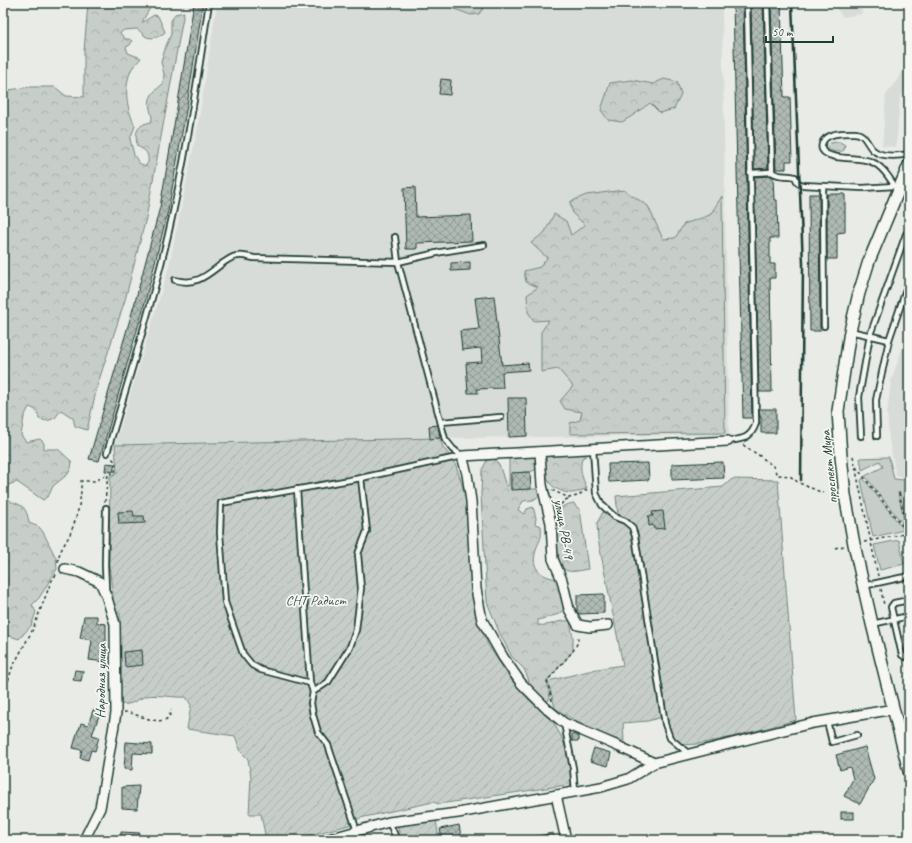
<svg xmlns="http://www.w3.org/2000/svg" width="912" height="843" viewBox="0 0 912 843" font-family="Caveat,sans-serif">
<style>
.built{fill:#d8dcd8}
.grass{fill:#c7cec9;stroke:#73867e}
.forest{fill:url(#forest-crowns);stroke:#73867e}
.garden{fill:url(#garden-furrows);stroke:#73867e}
.building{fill:url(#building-cross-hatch);stroke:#1f3d34}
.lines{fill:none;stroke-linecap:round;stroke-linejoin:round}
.service-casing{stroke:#1f3d34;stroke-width:8}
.minor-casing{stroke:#1f3d34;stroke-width:12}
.tertiary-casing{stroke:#1f3d34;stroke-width:14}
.path{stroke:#1f3d34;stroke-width:1.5;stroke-dasharray:3 3;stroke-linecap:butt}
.service{stroke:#f6f6f2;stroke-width:4.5}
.minor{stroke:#f6f6f2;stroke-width:9}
.tertiary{stroke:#f6f6f2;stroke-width:11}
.rail{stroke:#1f3d34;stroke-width:2.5}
.labels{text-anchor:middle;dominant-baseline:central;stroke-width:3.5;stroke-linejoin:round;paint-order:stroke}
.street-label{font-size:14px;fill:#1f3d34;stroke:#f6f6f2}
.park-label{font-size:14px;fill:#415a52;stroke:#f6f6f2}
</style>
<defs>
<pattern id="forest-crowns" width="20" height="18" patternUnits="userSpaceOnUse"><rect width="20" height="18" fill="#c7cec9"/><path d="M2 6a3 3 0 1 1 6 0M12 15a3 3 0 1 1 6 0" fill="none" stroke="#aab2ad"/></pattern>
<pattern id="garden-furrows" width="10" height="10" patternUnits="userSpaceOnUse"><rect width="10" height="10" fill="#c7cec9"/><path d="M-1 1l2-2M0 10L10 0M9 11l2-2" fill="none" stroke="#aab2ad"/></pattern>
<pattern id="building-cross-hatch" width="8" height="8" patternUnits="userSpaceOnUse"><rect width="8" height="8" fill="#b0bab5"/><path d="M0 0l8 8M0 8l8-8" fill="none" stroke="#8f9894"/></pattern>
</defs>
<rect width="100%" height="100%" fill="#e9ebe7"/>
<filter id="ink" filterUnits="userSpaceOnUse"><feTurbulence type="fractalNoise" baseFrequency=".025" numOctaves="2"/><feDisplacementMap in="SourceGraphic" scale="8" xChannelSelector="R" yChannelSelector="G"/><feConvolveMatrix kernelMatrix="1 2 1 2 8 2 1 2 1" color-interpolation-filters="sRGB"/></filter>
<g filter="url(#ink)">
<g class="built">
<path d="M217 3H722L729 435 450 438 445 439 115 445 169 266 197 130Z"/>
<path d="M832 3H861L862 14 843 17Z"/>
<path d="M909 63V86L900 98 896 147 882 146 886 95Z"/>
<path d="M909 329V477L896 476 889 439 887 414 891 381Z"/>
</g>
<g class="grass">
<path d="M837 142H840L845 145 844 150C840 153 833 152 828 149V145L830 143Z"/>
<path d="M889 457 894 479 904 480 909 503V528L908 529 900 493 899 492 898 493 906 528 865 476 883 467 880 461 862 470 860 458Z"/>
<path d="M863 478 904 530 873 537 861 480Z"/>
<path d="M899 540 904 564 880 570 874 545Z"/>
</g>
<g class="forest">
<path d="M88 3H153L143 20V22L154 15 158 16 165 32C160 37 151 40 145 36 142 33 140 31 137 29L124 30 120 33 125 39H129L132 41 130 45 126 47 128 53 141 58C138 62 133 66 131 70 123 90 127 108 135 126L130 139 134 155 139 163 145 166 148 163C149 152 146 151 137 146 135 132 136 125 151 122 153 117 151 114 150 109 147 97 154 91 163 84L164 74 161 62 166 46 171 34V21L175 14 184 12 146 218 125 300 98 383 87 430 75 426 73 418 61 410 55 418 47 421 39 419C38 412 36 409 29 407L24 417 21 435 26 442 40 439 44 443V449H58L72 462 71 468 68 474 53 486 49 495 43 500 17 482 8 485 6 496C12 504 12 501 20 505 26 508 28 516 29 523L39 527 43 532 56 558 57 569 39 598 32 605 36 612 31 626 19 639 10 636 3 637V91L29 87H55L66 96 84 97V51Z"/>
<path d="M454 3H487L479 14 471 15 452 8Z"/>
<path d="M664 79 677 82 681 95 674 109 660 113 650 103 632 116 622 122 608 120 601 110 610 83 632 80 653 84Z"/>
<path d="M624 190 648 206 663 239 675 238 684 224 710 215 722 196 725 433 570 434V423L580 420 582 412 565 409 560 401 573 386 558 369 541 372V332L549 320 534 321 528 312 527 295 538 287 526 282 524 271 540 267 547 258 531 243 545 232 554 214 566 221 571 235 585 225 573 214 570 202 586 195Z"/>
<path d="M587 452 586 456 582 458C579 469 582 478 587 488 575 494 569 495 557 489 553 487 550 484 548 480 545 472 545 464 544 455Z"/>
<path d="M537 454V469L530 472 511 473V489H540L539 496 533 500 523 501 518 510 524 514 527 509 533 507 536 518 535 524 541 526C543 542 537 541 535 554 531 571 545 578 559 579L565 607 559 614 538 620V625C551 627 558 619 570 621L573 638V651L547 681 550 697 548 701 542 699 530 687 528 678 524 669 512 657 500 634 487 602 481 494 482 470 487 460 494 459 499 464 506 486 509 485V456Z"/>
<path d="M574 503 576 507 580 509 588 569C580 570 571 574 564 569 555 563 555 518 560 509 563 505 569 504 574 503Z"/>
</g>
<g class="garden">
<path d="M440 438 443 447 455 463 460 478 467 502 479 622 488 645 512 681 528 699 553 722 561 736 569 756 573 784 439 804 433 802 360 818 349 825 291 840H266L261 814H249L251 777 248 759 241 752 235 736 187 729 191 705 186 697C176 698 155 694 147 696 136 699 133 706 120 704V613H115L109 565 110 476 117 473 115 445Z"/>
<path d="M732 479 778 480 796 720C777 725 696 749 682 744 670 739 669 726 665 716L648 721 623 723 624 741C599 736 576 722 555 708L548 681 597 669 623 665 598 539 597 523 603 512 616 519 618 515 616 496 723 487Z"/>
<path d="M436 819 439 840H401L397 825Z"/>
</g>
<g class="building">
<path d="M194 3H203L187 105 168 211 144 306 99 461 89 459 135 302 160 207 178 102Z"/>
<path d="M733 3H743L752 418H743Z"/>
<path d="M751 3H763L768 168 754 169Z"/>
<path d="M771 3H781L784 97H790L792 161H786V169H776Z"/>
<path d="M441 79 451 80 450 95 439 94Z"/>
<path d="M771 176 773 177 774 200H777L778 238H770V264H775V278H770L772 392H759L754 177Z"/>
<path d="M415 187 416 217 471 215 472 241 417 243V249H406L404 188Z"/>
<path d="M809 194H819L820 331H810Z"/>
<path d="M827 194H845V232L837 233V259H827Z"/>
<path d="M470 262V270L451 271V263Z"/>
<path d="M494 296 502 365 528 363 529 370 502 372 503 388 477 389 478 393H468L466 363 482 362 481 348 462 350 460 331 479 329 475 298Z"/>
<path d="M508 398H526L527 436 509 437Z"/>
<path d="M759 409H776V433H761V417H760Z"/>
<path d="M438 425 440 438 430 439 429 426Z"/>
<path d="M723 462 724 478 672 480V464Z"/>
<path d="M106 463 115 464 113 472 105 471Z"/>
<path d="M648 463 649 480 609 482 608 464Z"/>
<path d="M530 472 531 489 511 490V473Z"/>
<path d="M133 511 134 516H144L145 523 119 524 118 512Z"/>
<path d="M663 511 665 528 654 529 653 525 649 526 648 516H653L652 512Z"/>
<path d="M604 594V613L579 614 577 612V595Z"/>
<path d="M84 616H97V623L106 624V647H107L106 662 89 660 92 640 80 638Z"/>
<path d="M142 650 143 665 125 667 124 652Z"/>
<path d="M75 670 83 671 81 681 73 680Z"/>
<path d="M93 710 100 713 92 735 99 737 95 751 91 750 88 760 80 758 82 750 73 748 78 730H79L81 723 88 725Z"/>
<path d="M572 734 579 736V741H572Z"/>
<path d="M126 742 152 744V754L133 753 132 770 124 769Z"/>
<path d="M865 747 874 779 860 804 844 796 853 779 850 767 840 770 836 755Z"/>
<path d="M594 748 611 753 608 766 590 761Z"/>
<path d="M139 786 137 809 122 808V787Z"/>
<rect x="841" y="812" width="13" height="7"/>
<path d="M459 825 461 836 442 840 440 829Z"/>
<path d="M121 832 140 833V840H121Z"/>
<path d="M553 833 554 840H534L533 837Z"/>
</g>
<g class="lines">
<defs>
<g id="service">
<path d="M767 3 772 172C779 178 788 174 795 177L798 183 803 185 863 188 894 186"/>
<path d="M909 154C898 156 882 158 873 150 866 144 866 133 854 133 844 133 825 132 822 144 821 147 822 150 824 152 835 161 859 156 872 162 884 167 891 181 898 191H909"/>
<path d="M750 173 772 172"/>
<path d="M823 187 824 326"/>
<path d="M395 237 398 262 445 439 453 449 462 456"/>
<path d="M175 280C197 286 207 275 223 263 228 260 232 256 238 256 243 255 249 257 254 258L398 262 441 252 484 245"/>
<path d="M850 331 889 340"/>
<path d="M441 422 501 417"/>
<path d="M861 436 859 397 870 335 906 234"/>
<path d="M877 436 876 400 889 340 909 281"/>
<path d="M728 441C742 439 751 439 756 423L747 3"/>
<path d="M593 448 596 493 602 505 615 517 625 521 632 527 635 536 665 724 670 738 689 754"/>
<path d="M107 453C128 381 151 309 168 235 186 158 197 81 209 3"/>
<path d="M297 489 310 683 313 692 311 703 313 715 318 732 328 745 357 831"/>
<path d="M106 508 105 565 106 588"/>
<path d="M863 586 909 576"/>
<path d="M909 600 894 603 891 607 902 655 905 657 909 656"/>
<path d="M872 624 909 616"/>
<path d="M310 683 261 670 252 665 243 654 225 602 220 533 221 503 361 478 462 456"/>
<path d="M313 692 328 682 350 647 356 630 361 588 358 554 367 531 361 478"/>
<path d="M827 721 832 742 857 735"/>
<path d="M564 723 573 768 575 791"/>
<path d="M389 822 397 840"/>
</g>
<g id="minor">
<path d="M540 452 542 485 551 523 553 559 562 580 569 609 578 625 590 627 608 625"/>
<path d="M65 569 79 572 100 582 106 595 115 624 116 713 100 808 84 840"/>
<path d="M654 763 620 747 564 723 547 709 521 683 503 657 482 620 476 589 471 501 467 474 462 456 728 441"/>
<path d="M556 795 566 840"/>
<path d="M325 840 389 822 458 813 601 787 628 779 654 763 780 731 813 723 894 709"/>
</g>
<path id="tertiary" d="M909 165 869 261 859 293 850 331 838 411 841 456 845 495 854 544 872 624 909 771"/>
</defs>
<use href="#service" class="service-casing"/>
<use href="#minor" class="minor-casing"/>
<use href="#tertiary" class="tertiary-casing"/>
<g class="path">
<path d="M743 445 760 456 773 466 777 475 790 476 799 483 823 493"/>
<path d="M853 456 878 576"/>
<path d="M856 467 908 533"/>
<path d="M552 490 569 498 577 496 588 489"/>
<path d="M899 493 908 533 909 547"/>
<path d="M105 502 108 474 115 473 116 463 112 458"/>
<path d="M557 509 564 501 569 498"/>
<path d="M864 542 909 533"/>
<path d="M835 548 844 546"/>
<path d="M58 562C58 552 66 543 70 534 77 518 82 498 81 481H95L108 474"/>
<path d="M881 589 884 605"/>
<path d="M3 698 12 668 33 629 51 582 57 573"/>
<path d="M552 701 547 681 573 651 578 642V635"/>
<path d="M124 712C136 712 169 733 171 710"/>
</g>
<use href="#service" class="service"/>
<use href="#minor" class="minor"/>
<use href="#tertiary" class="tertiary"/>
<path class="rail" d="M792 3 803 264 801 480"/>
</g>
</g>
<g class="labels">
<g class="street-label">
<text transform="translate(829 467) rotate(-96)">проспект Мира</text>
<text transform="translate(564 529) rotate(80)">улица РВ-49</text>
<text transform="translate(101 681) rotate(-89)">Народная улица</text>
</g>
<g class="park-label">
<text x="316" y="600">СНТ Радист</text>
</g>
</g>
<rect width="912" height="843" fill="none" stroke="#f6f6f2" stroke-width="16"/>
<rect x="8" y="8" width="896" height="827" fill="none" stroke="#1f3d34" stroke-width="1.5" filter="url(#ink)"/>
<path d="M766 36v6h67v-6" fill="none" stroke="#1f3d34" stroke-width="2"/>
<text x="772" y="36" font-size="12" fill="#1f3d34" stroke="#f6f6f2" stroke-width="3" paint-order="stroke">50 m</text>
</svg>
